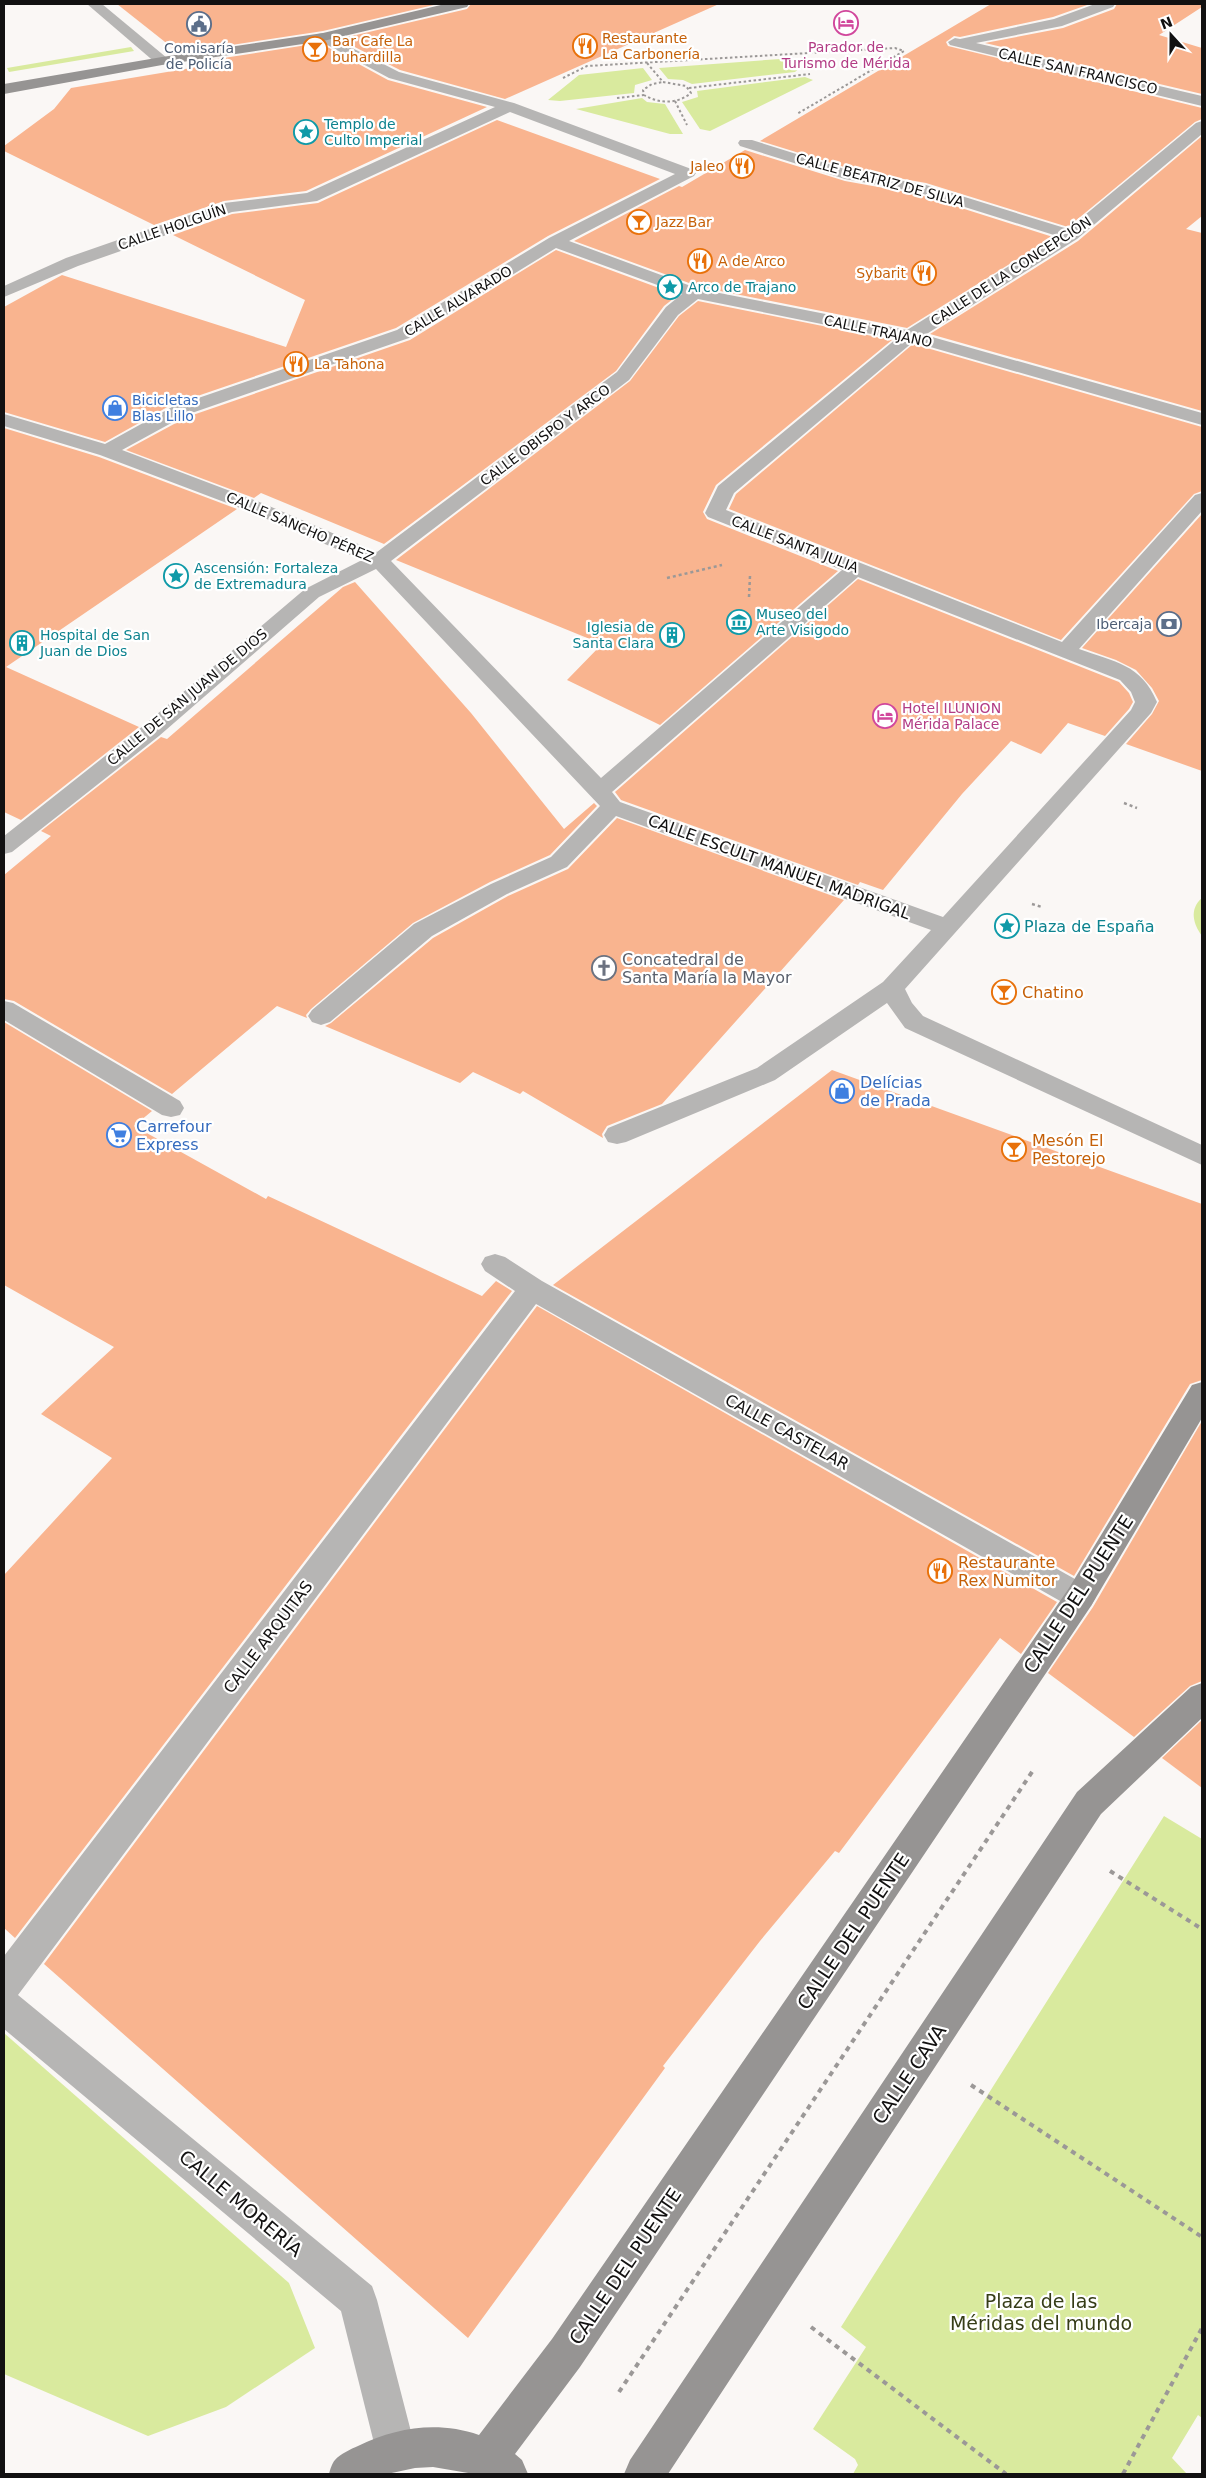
<svg xmlns="http://www.w3.org/2000/svg" width="1206" height="2478" viewBox="0 0 1206 2478" font-family="'DejaVu Sans',sans-serif">
<style>
.green{fill:#d9ea9e}
.building{fill:#f9b48f}
.lines{fill:none;stroke-linecap:round;stroke-linejoin:round}
.path-far2{stroke:#9b9897;stroke-width:2;stroke-dasharray:2.5 2.5;stroke-linecap:butt}
.path-far1{stroke:#9b9897;stroke-width:2.5;stroke-dasharray:3 3;stroke-linecap:butt}
.path{stroke:#9b9897;stroke-width:4;stroke-dasharray:5 5;stroke-linecap:butt}
.street{fill:#b6b5b4;fill-rule:evenodd}
.secondary{fill:#969493;fill-rule:evenodd}
.labels{text-anchor:middle;dominant-baseline:central;stroke-width:4.5;stroke-linejoin:round;paint-order:stroke}
.far-food-label{font-size:14px;fill:#c56008;stroke:#fff;text-anchor:start}
.far-hotel-label{font-size:14px;fill:#b23c85;stroke:#fff}
.far-service-label{font-size:14px;fill:#4e5e75;stroke:#fff}
.far-street-label{font-size:14px;fill:#121111;stroke:#fff}
.far-culture-label{font-size:14px;fill:#0d838f;stroke:#fff;text-anchor:start}
.far-shop-label{font-size:14px;fill:#366cbe;stroke:#fff;text-anchor:start}
.street-label{font-size:16px;fill:#121111;stroke:#fff}
.culture-label{font-size:16px;fill:#0d838f;stroke:#fff;text-anchor:start}
.worship-label{font-size:16px;fill:#5b616d;stroke:#fff;text-anchor:start}
.food-label{font-size:16px;fill:#c56008;stroke:#fff;text-anchor:start}
.shop-label{font-size:16px;fill:#366cbe;stroke:#fff;text-anchor:start}
.near-street-label{font-size:19px;fill:#121111;stroke:#fff}
.near-park-label{font-size:19px;fill:#363d17;stroke:#fff}
</style>
<rect width="100%" height="100%" fill="#faf7f5"/>
<g class="green">
<path d="M131 47 134 51 9 72 7 68Z"/>
<path d="M780 59 794 62 800 67 795 72 692 84 683 80 668 79 659 68Z"/>
<path d="M643 68 652 80 635 85 634 93 560 101 548 100 579 75Z"/>
<path d="M805 77 813 80 710 131 700 129 682 102 698 97 697 91Z"/>
<path d="M642 98 647 102 665 104 683 134H670L576 109Z"/>
<path d="M1202 898V936C1193 924 1189 909 1202 898Z"/>
<path d="M1164 1816 1202 1839V2418L1198 2415 1172 2458 1187 2474H853L858 2465 855 2459 813 2429 866 2347 841 2327Z"/>
<path d="M4 2033 289 2283 315 2348 226 2407 148 2436 4 2374Z"/>
</g>
<g class="building">
<path d="M117 4H438L323 31 179 53Z"/>
<path d="M471 4H719L505 99 400 70 339 39 467 9Z"/>
<path d="M991 4H1090L1053 17 960 37 954 36 946 42 948 46 1202 108V119L1195 122 1068 227 926 183 854 170 760 141Z"/>
<path d="M1117 4H1202V7L1159 35 1202 48V94L985 43 1063 28 1114 9Z"/>
<path d="M320 43 388 80 487 107 306 191 224 201 154 225 4 151V146L54 109 71 88 197 67 191 63Z"/>
<path d="M497 120 660 179 548 236 396 328 171 405 105 442 4 412V307L62 275 286 347 305 300 173 235 232 214 318 203Z"/>
<path d="M1202 136V216L1186 229 1202 233V411L930 334 1078 241Z"/>
<path d="M745 150 845 181 917 194 1053 237 907 328 700 287 574 241 679 186 682 187Z"/>
<path d="M556 250 678 295 664 306 616 371 384 544 261 493 254 498 126 450 187 417 410 340Z"/>
<path d="M698 301 892 340 716 485 703 512 707 519 838 571 660 725 567 680 602 644 396 560 630 381 679 316Z"/>
<path d="M913 344 1202 427V491L1194 494 1061 640 729 509 736 494Z"/>
<path d="M4 428 99 457 237 509 6 667 139 727 21 820 4 812Z"/>
<path d="M1202 514V771L1126 744 1152 714 1159 701 1152 688 1136 670 1116 660 1082 648Z"/>
<path d="M858 579 1119 682 1129 693 1133 702 1129 709 1105 736 1068 723 1041 754 1011 741 962 794 883 890 860 882 858 885 621 800 615 792Z"/>
<path d="M355 582 471 713 564 829 594 803 597 806 550 855 490 882 413 923 311 1009 306 1015 307 1018 277 1006 172 1094 14 1001 4 999V875L51 836 41 831 161 737 167 739 343 587Z"/>
<path d="M617 818 844 900 662 1104 607 1126 602 1134 603 1138 523 1091 520 1094 473 1072 460 1083 325 1026 331 1023 433 938 508 896 568 869Z"/>
<path d="M4 1022 152 1111 134 1126 266 1199 268 1196 482 1296 496 1281 512 1291 15 1938 4 1928V1575L112 1458 41 1414 114 1347 4 1285Z"/>
<path d="M832 1070 1202 1204V1380L1190 1384 1074 1576 553 1285Z"/>
<path d="M537 1306 1057 1602 1021 1654 1000 1638 839 1853 835 1851 760 1941 663 2066 665 2068 468 2338 44 1964Z"/>
<path d="M1202 1421V1681L1190 1686 1134 1737 1048 1673 1093 1607Z"/>
<path d="M1202 1720V1788L1162 1758Z"/>
</g>
<g class="lines">
<g class="path-far2">
<path d="M647 63 663 82"/>
<path d="M563 78 587 66 895 48 904 51 797 114"/>
<path d="M663 82 686 86 691 93C678 104 659 104 644 95L643 90 652 84Z"/>
<path d="M689 88 810 74"/>
<path d="M617 98 644 95"/>
<path d="M675 101 687 125"/>
</g>
<g class="path-far1">
<path d="M667 578 722 565"/>
<path d="M749 597 750 576"/>
<path d="M1124 803 1137 808"/>
<path d="M1032 904 1042 907"/>
</g>
<g class="path">
<path d="M1110 1871 1202 1929"/>
<path d="M971 2085 1202 2237"/>
<path d="M811 2327 1006 2474"/>
<path d="M619 2392 1034 1769"/>
<path d="M1123 2474 1202 2328"/>
</g>
<g class="street">
<path d="M87 4H102L167 58 169 61 167 64H157Z"/>
<path d="M1095 4H1115L1113 7 1062 26 976 43 1202 96V106L950 45 948 42 955 38 960 39 1054 19Z"/>
<path d="M323 33 399 72 514 103 694 170 696 173 694 176 569 241 699 289 907 330 1057 236 917 192 845 179 740 146 738 143 740 140H752L854 172 926 185 1068 229 1196 123 1202 121V134L1077 239 925 335 1202 413V425L913 342 734 493 726 510 1062 642 1195 495 1202 493V511L1079 649C1115 662 1141 664 1157 702L1151 713 905 989 912 1003 923 1016 1202 1145V1165L905 1028 887 1003 775 1080 626 1142 617 1144 608 1142 604 1135 608 1128 757 1068 883 982 931 930 616 816 567 867 507 894 432 936 330 1022 321 1025 312 1022 308 1016 312 1010 414 924 491 884 551 857 600 806 376 569 319 597 159 736 12 852 4 854V836L143 726 305 589 362 560 248 511 100 455 4 426V414L105 444 172 407 397 330 549 238 675 174 510 112 317 201 232 212 78 266 4 297V286L66 258 224 203 307 193 495 107 389 78 318 40 316 37 318 34ZM556 248 682 294 666 307 617 372 377 552 262 503 122 450 186 415 409 338ZM698 299 896 339 718 486 705 513 708 517 842 570 601 778 391 561 629 380 678 315ZM858 577 1120 680 1131 692 1135 702 1131 710 943 917 620 802 612 792Z"/>
<path d="M4 1001 13 1003 180 1101 184 1108 180 1115 171 1117 162 1115 4 1020Z"/>
<path d="M495 1254 505 1257 542 1281 1091 1588 1096 1597 1091 1606 1080 1610 1069 1606 536 1304 18 1995 372 2286 377 2300 416 2451 410 2465 396 2471 382 2465 376 2451 341 2311 4 2029V1956L515 1291 485 1271 481 1264 485 1257Z"/>
</g>
<g class="secondary">
<path d="M445 4H469L467 7 323 41 162 65 4 94V84L162 57 323 33Z"/>
<path d="M1202 1382V1418L1091 1606 580 2367 515 2454 522 2460 528 2474H474L433 2467 415 2468 387 2474H329C330 2470 332 2463 335 2460 340 2454 351 2449 358 2446 397 2427 438 2421 479 2435L552 2339 1069 1588 1192 1385Z"/>
<path d="M1202 1683V1718L1101 1814 668 2474H624L630 2460 1077 1792 1191 1687Z"/>
</g>
</g>
<defs>
<symbol id="hotel-ring" viewBox="-11 -11 22 22"><circle r="9.5" fill="#fff" stroke="#d1479c" stroke-width="1.5"/><path d="M-6-4.5h1.5V1H6V5H4.5V3h-9V5H-6ZM-4 0a1.8 1.8 0 1 1 3.6 0ZM.5 0V-2.5h3Q6-2.5 6 0Z" fill="#d1479c"/></symbol>
<symbol id="civic-ring" viewBox="-11 -11 22 22"><circle r="9.5" fill="#fff" stroke="#5c6f8a" stroke-width="1.5"/><path d="M-.6-6.5H3V-4.5H.6V-3L4-1V1h2V6H-6V1h2V-1L-.6-3ZM-1.2 2.5V6h2.4V2.5Z" fill="#5c6f8a"/></symbol>
<symbol id="restaurant-ring" viewBox="-11 -11 22 22"><circle r="9.5" fill="#fff" stroke="#e8710a" stroke-width="1.5"/><path d="M-5-6h1v4h1v-4h1v4h1v-4h1v5L-1.5 .5V6h-2V.5L-5-1ZM5-6V6H3V1.5H1.5Q1.5-4 5-6Z" fill="#e8710a"/></symbol>
<symbol id="bar-ring" viewBox="-11 -11 22 22"><circle r="9.5" fill="#fff" stroke="#e8710a" stroke-width="1.5"/><path d="M-6-5H6L.8 .8V4.5H3.5V6h-7V4.5H-.8V.8Z" fill="#e8710a"/></symbol>
<symbol id="sight-ring" viewBox="-11 -11 22 22"><circle r="9.5" fill="#fff" stroke="#0f9aa8" stroke-width="1.5"/><path d="M0-6L1.8-2.2L6-1.7L2.9 1.2L3.7 5.4L0 3.3L-3.7 5.4L-2.9 1.2L-6-1.7L-1.8-2.2Z" fill="#0f9aa8"/></symbol>
<symbol id="shop-ring" viewBox="-11 -11 22 22"><circle r="9.5" fill="#fff" stroke="#3f7fe0" stroke-width="1.5"/><path d="M-5-2.5h2.3a2.7 3.5 0 0 1 5.4 0H5L5.5 6h-11ZM-1.5-2.5h3a1.5 2.3 0 0 0-3 0Z" fill="#3f7fe0"/></symbol>
<symbol id="museum-ring" viewBox="-11 -11 22 22"><circle r="9.5" fill="#fff" stroke="#0f9aa8" stroke-width="1.5"/><path d="M0-6L6-3V-2H-6V-3ZM-5-1h2V3h-2ZM-1-1h2V3h-2ZM3-1h2V3H3ZM-6 4H6V6H-6Z" fill="#0f9aa8"/></symbol>
<symbol id="bank-ring" viewBox="-11 -11 22 22"><circle r="9.5" fill="#fff" stroke="#5c6f8a" stroke-width="1.5"/><path d="M-6-4H6V4H-6ZM0-2.3a2.3 2.3 0 1 0 0 4.6a2.3 2.3 0 1 0 0-4.6Z" fill="#5c6f8a"/></symbol>
<symbol id="building-ring" viewBox="-11 -11 22 22"><circle r="9.5" fill="#fff" stroke="#0f9aa8" stroke-width="1.5"/><path d="M-4-6H4V6H1V3H-1V6H-4ZM-2.5-4.3h1.7v1.8h-1.7ZM.8-4.3h1.7v1.8H.8ZM-2.5-1h1.7V.8h-1.7ZM.8-1h1.7V.8H.8Z" fill="#0f9aa8"/></symbol>
<symbol id="church-ring" viewBox="-11 -11 22 22"><circle r="9.5" fill="#fff" stroke="#6b7280" stroke-width="1.5"/><path d="M-1.2-6h2.4v3.5h3.3v2.4h-3.3V6h-2.4V-.1h-3.3v-2.4h3.3Z" fill="#6b7280"/></symbol>
<symbol id="supermarket-ring" viewBox="-11 -11 22 22"><circle r="9.5" fill="#fff" stroke="#3f7fe0" stroke-width="1.5"/><path d="M-6-5.5h2.5l.6 2H6L4.5 2H-2.5L-4.4-4H-6ZM-1.5 3.2a1.3 1.3 0 1 0 .1 0ZM3 3.2a1.3 1.3 0 1 0 .1 0Z" fill="#3f7fe0"/></symbol>
</defs>
<g fill-rule="evenodd">
<use href="#hotel-ring" x="832" y="9" width="28" height="28"/>
<use href="#civic-ring" x="185" y="10" width="28" height="28"/>
<use href="#restaurant-ring" x="571" y="32" width="28" height="28"/>
<use href="#bar-ring" x="301" y="35" width="28" height="28"/>
<use href="#sight-ring" x="292" y="118" width="28" height="28"/>
<use href="#restaurant-ring" x="728" y="152" width="28" height="28"/>
<use href="#bar-ring" x="625" y="208" width="28" height="28"/>
<use href="#restaurant-ring" x="686" y="247" width="28" height="28"/>
<use href="#restaurant-ring" x="910" y="259" width="28" height="28"/>
<use href="#sight-ring" x="656" y="273" width="28" height="28"/>
<use href="#restaurant-ring" x="282" y="350" width="28" height="28"/>
<use href="#shop-ring" x="101" y="394" width="28" height="28"/>
<use href="#sight-ring" x="162" y="562" width="28" height="28"/>
<use href="#museum-ring" x="725" y="608" width="28" height="28"/>
<use href="#bank-ring" x="1155" y="610" width="28" height="28"/>
<use href="#building-ring" x="658" y="621" width="28" height="28"/>
<use href="#building-ring" x="8" y="629" width="28" height="28"/>
<use href="#hotel-ring" x="871" y="702" width="28" height="28"/>
<use href="#sight-ring" x="993" y="912" width="28" height="28"/>
<use href="#church-ring" x="590" y="954" width="28" height="28"/>
<use href="#bar-ring" x="990" y="978" width="28" height="28"/>
<use href="#shop-ring" x="828" y="1077" width="28" height="28"/>
<use href="#supermarket-ring" x="105" y="1121" width="28" height="28"/>
<use href="#bar-ring" x="1000" y="1135" width="28" height="28"/>
<use href="#restaurant-ring" x="926" y="1557" width="28" height="28"/>
</g>
<g class="labels">
<g class="far-food-label">
<text x="602" y="38">Restaurante<tspan x="602" dy="16">La Carbonería</tspan></text>
<text x="332" y="41">Bar Cafe La<tspan x="332" dy="16">buhardilla</tspan></text>
<text x="724" y="166" text-anchor="end">Jaleo</text>
<text x="656" y="222">Jazz Bar</text>
<text x="718" y="261">A de Arco</text>
<text x="906" y="273" text-anchor="end">Sybarit</text>
<text x="314" y="364">La Tahona</text>
</g>
<g class="far-hotel-label">
<text x="846" y="47">Parador de<tspan x="846" dy="16">Turismo de Mérida</tspan></text>
<text x="902" y="708" text-anchor="start">Hotel ILUNION<tspan x="902" dy="16">Mérida Palace</tspan></text>
</g>
<g class="far-service-label">
<text x="199" y="48">Comisaría<tspan x="199" dy="16">de Policía</tspan></text>
<text x="1152" y="624" text-anchor="end">Ibercaja</text>
</g>
<g class="far-street-label">
<text transform="translate(1078 71) rotate(13)">CALLE SAN FRANCISCO</text>
<text transform="translate(880 180) rotate(15)">CALLE BEATRIZ DE SILVA</text>
<text transform="translate(172 227) rotate(-19)">CALLE HOLGUÍN</text>
<text transform="translate(1011 271) rotate(-33)">CALLE DE LA CONCEPCIÓN</text>
<text transform="translate(458 301) rotate(-31)">CALLE ALVARADO</text>
<text transform="translate(878 331) rotate(12)">CALLE TRAJANO</text>
<text transform="translate(545 435) rotate(-37)">CALLE OBISPO Y ARCO</text>
<text transform="translate(300 527) rotate(23)">CALLE SANCHO PÉREZ</text>
<text transform="translate(795 544) rotate(21)">CALLE SANTA JULIA</text>
<text transform="translate(187 697) rotate(-40)">CALLE DE SAN JUAN DE DIOS</text>
</g>
<g class="far-culture-label">
<text x="324" y="124">Templo de<tspan x="324" dy="16">Culto Imperial</tspan></text>
<text x="688" y="287">Arco de Trajano</text>
<text x="194" y="568">Ascensión: Fortaleza<tspan x="194" dy="16">de Extremadura</tspan></text>
<text x="756" y="614">Museo del<tspan x="756" dy="16">Arte Visigodo</tspan></text>
<text x="654" y="627" text-anchor="end">Iglesia de<tspan x="654" dy="16">Santa Clara</tspan></text>
<text x="40" y="635">Hospital de San<tspan x="40" dy="16">Juan de Dios</tspan></text>
</g>
<g class="far-shop-label">
<text x="132" y="400">Bicicletas<tspan x="132" dy="16">Blas Lillo</tspan></text>
</g>
<g class="street-label">
<text transform="translate(779 867) rotate(20)">CALLE ESCULT MANUEL MADRIGAL</text>
<text transform="translate(787 1432) rotate(29)">CALLE CASTELAR</text>
<text transform="translate(268 1637) rotate(-53)">CALLE ARQUITAS</text>
</g>
<g class="culture-label">
<text x="1024" y="926">Plaza de España</text>
</g>
<g class="worship-label">
<text x="622" y="959">Concatedral de<tspan x="622" dy="18">Santa María la Mayor</tspan></text>
</g>
<g class="food-label">
<text x="1022" y="992">Chatino</text>
<text x="1032" y="1140">Mesón El<tspan x="1032" dy="18">Pestorejo</tspan></text>
<text x="958" y="1562">Restaurante<tspan x="958" dy="18">Rex Numitor</tspan></text>
</g>
<g class="shop-label">
<text x="860" y="1082">Delícias<tspan x="860" dy="18">de Prada</tspan></text>
<text x="136" y="1126">Carrefour<tspan x="136" dy="18">Express</tspan></text>
</g>
<g class="near-street-label">
<text transform="translate(1078 1594) rotate(-57)">CALLE DEL PUENTE</text>
<text transform="translate(853 1931) rotate(-56)">CALLE DEL PUENTE</text>
<text transform="translate(909 2074) rotate(-56)">CALLE CAVA</text>
<text transform="translate(241 2203) rotate(40)">CALLE MORERÍA</text>
<text transform="translate(625 2266) rotate(-56)">CALLE DEL PUENTE</text>
</g>
<g class="near-park-label">
<text x="1041" y="2301">Plaza de las<tspan x="1041" dy="22">Méridas del mundo</tspan></text>
</g>
</g>
<rect width="1206" height="2478" fill="none" stroke="#121111" stroke-width="10"/>
<g transform="translate(1171 35) rotate(339)" stroke="#ffffff" stroke-width="4" paint-order="stroke">
<path d="M0-4L9 19L0 12L-9 19Z" fill="#121111"/>
<text y="-8" font-size="14" font-weight="bold" text-anchor="middle" fill="#121111">N</text>
</g>
</svg>
